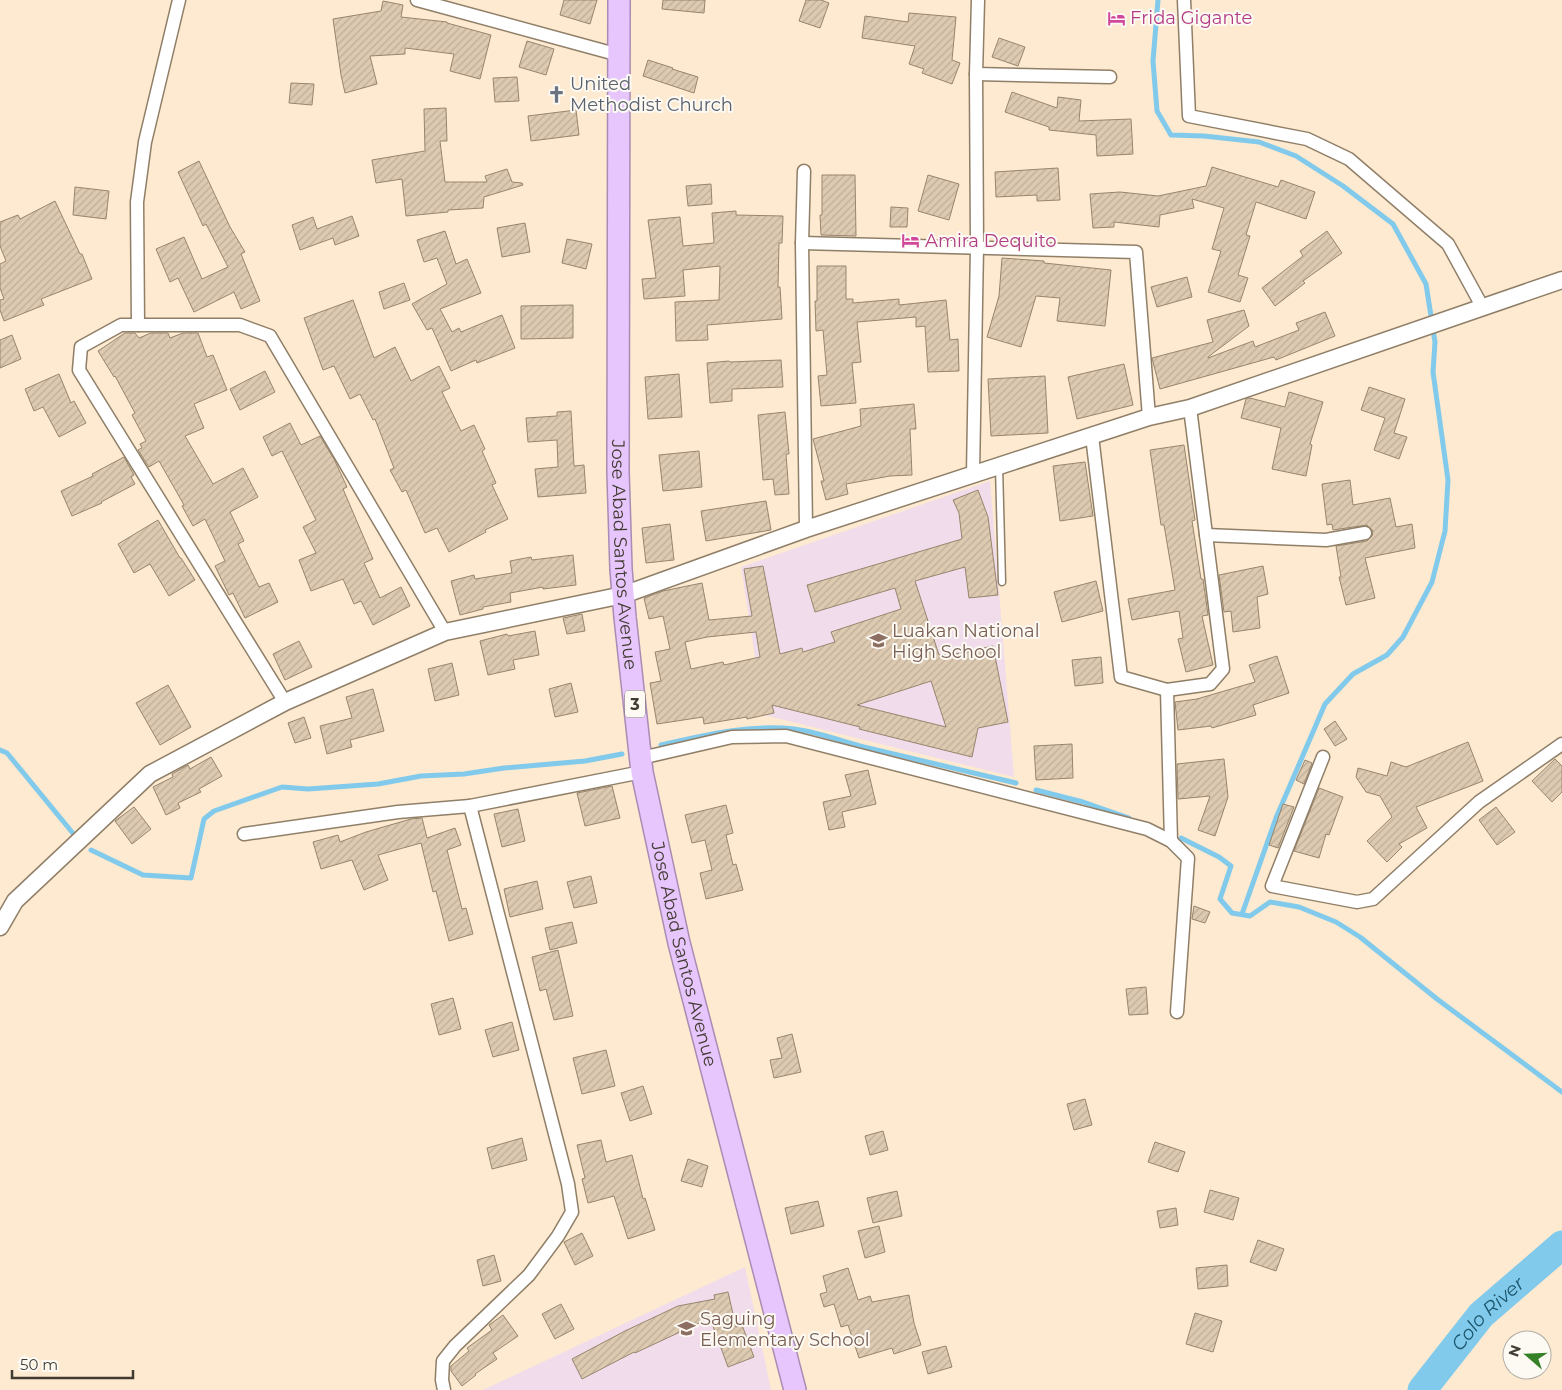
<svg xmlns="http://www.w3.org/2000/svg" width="1562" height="1390" viewBox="0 0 1562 1390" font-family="Montserrat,sans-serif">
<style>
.education{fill:#f1dceb}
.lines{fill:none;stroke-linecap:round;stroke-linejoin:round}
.stream{stroke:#82caeb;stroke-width:5}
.river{stroke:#82caeb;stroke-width:29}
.building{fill:url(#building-hatch);stroke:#97856e;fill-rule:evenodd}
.service-casing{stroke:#907f68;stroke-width:9}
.minor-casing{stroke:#907f68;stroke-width:15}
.tertiary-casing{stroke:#907f68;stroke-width:19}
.trunk-casing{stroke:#a88cb4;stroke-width:24}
.service{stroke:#fff;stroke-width:6}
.minor{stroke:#fff;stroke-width:12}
.tertiary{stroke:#fff;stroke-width:16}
.trunk{stroke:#e6c6fc;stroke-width:21}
.labels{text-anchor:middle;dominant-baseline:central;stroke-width:4;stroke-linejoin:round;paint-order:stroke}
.shield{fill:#fdfaf4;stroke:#7a746c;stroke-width:1}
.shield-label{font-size:16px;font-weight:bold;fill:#423b31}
.hotel-label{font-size:18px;fill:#b23c85;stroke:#fdfaf4;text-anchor:start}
.worship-label{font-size:18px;fill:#5b616d;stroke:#fdfaf4;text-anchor:start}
.street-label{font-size:18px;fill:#423b31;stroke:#fdfaf4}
.education-label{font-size:18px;fill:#785e54;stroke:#fdfaf4;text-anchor:start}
.water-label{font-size:19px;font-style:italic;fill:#1c566c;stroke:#fdfaf4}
</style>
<defs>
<pattern id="building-hatch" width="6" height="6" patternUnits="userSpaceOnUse" patternTransform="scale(1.25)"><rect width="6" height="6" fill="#ddcab1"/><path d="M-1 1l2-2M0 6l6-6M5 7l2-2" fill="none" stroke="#bfae99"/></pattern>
</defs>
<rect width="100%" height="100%" fill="#fdead0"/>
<g class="education">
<path d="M990 481 1014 777 764 715 741 567Z"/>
<path d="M745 1267 771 1390H483Z"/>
</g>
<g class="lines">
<g class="stream">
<path d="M1158 0 1153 61 1157 111 1171 135 1204 136 1259 142 1296 156 1343 186 1393 224 1426 284 1435 342 1433 372 1448 480 1445 531 1432 582 1403 637 1387 655 1353 674 1325 704 1276 818 1242 914"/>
<path d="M661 745C704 735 750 724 794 729 818 732 841 741 864 747 915 759 966 771 1016 783"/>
<path d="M0 750 7 753 76 837"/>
<path d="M1036 790 1083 802 1129 818"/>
<path d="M1181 838 1219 857 1231 866 1220 899 1232 913 1250 916 1270 902 1299 907 1336 922 1360 937 1437 999 1562 1092"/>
<path d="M91 850 143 875 191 878 204 819 214 811 282 787 308 789 378 784 421 776 464 774 504 768 585 761 622 754"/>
</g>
<path class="river" id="s1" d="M1422 1390 1481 1315 1562 1245"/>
</g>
<g class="building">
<path d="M564 0H597L590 24 560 15Z"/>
<path d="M663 0H705L704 13 662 9Z"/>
<path d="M806 0H821L829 3 820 28 799 21Z"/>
<path d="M383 1 403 5 401 17 447 22V23L491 35 480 79 450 71 454 54 405 48V54L370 56 377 84 345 93 341 75 333 19 381 11Z"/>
<path d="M909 13 956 17 952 60 960 63 952 84 922 73 924 69 909 64 915 46 862 38 865 16 908 22Z"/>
<path d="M999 38 1025 47 1018 66 992 57Z"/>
<path d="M527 41 554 49 546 75 519 67Z"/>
<path d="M648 60 673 68 672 69 698 77 694 93 643 76Z"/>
<path d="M517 77 519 101 495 102 493 78Z"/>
<path d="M291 83 314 84 312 105 289 103Z"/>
<path d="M1012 92 1057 108 1058 97 1081 100 1079 121 1131 119 1133 154 1097 156 1096 135 1049 130V127L1005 112Z"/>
<path d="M446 108 447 141H440L445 182H487L485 176 507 169 512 182 522 183 523 185 484 197 483 208 448 210V212L406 216 402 179 376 183 372 160 425 151 424 109Z"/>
<path d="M576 110 579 135 531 141 528 116Z"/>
<path d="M199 161 230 227 245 252 241 254 260 301 241 309 234 292 194 312 178 278 170 282 156 249 184 237 202 279 228 267 206 224 203 226 178 172Z"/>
<path d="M1212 167 1278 187 1281 180 1315 192 1306 219 1256 202 1246 235 1250 236 1238 275 1248 278 1240 302 1208 292 1221 251 1212 249 1224 208 1192 199 1194 208 1160 215 1159 227 1114 222V227L1093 228 1090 194 1120 192 1158 196 1206 186Z"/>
<path d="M1058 168 1060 200 1037 201V195L996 197 995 172Z"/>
<path d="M822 175H855L856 236 821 235 820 215H822Z"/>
<path d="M928 175 959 184 949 220 918 211Z"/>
<path d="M711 184 712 204 688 206 686 186Z"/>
<path d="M75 187 109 191 106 219 73 215Z"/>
<path d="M55 201 80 254H82L92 279 41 299 44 305 4 321 0 310V300L4 299 0 288V264L6 261 0 246V222L18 215 20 219Z"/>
<path d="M891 207 908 208 907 227H890Z"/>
<path d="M736 211V215L783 216 782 243H779L778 287H780L782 319 707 325 708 340 676 341 675 302 719 300 720 266 683 270 685 296 644 299 642 279 656 278 648 220 680 217 683 246 714 243 712 213Z"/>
<path d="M352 216 359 236 335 245 333 238 300 250 292 225 313 217 317 229Z"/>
<path d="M525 223 530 252 502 257 497 228Z"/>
<path d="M445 231 456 264 467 259 481 293 440 309 452 332 459 328 461 332 502 315 515 348 477 363 476 360 451 371 432 328 427 330 412 304 447 284 437 258 424 262 417 240Z"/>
<path d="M1327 231 1342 253 1303 281 1305 283 1275 306 1262 288 1303 256 1300 251Z"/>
<path d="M567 239 592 244 586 269 562 263Z"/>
<path d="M1002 258 1044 261V263L1111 270 1105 326 1057 321 1060 298 1036 296 1021 347 987 337 999 296Z"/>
<path d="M817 266H846V299H853V303L899 299V305L946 300 950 340 958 339 959 371 928 372 925 326 916 327V317L857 322 861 362 852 363 856 403 821 406 818 376 827 375 823 330 816 331 815 301H817Z"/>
<path d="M1187 277 1192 297 1157 307 1151 287Z"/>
<path d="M404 283 410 300 384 309 379 292Z"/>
<path d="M353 300 374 358 395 347 411 381 439 366 450 388 442 392 461 431 474 425 485 449 482 451 496 483 492 485 508 519 485 530 486 532 449 552 437 528 425 533 406 490 402 492 390 470 394 468 375 419 373 420 360 394 350 399 334 366 323 370 304 318Z"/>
<path d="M573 305V338L521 339V306Z"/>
<path d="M1244 310 1249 326 1208 357V358L1253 341 1255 347 1299 330 1296 323 1325 312 1335 336 1276 360 1274 357 1160 389 1152 358 1213 342 1207 320Z"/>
<path d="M125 333H135L139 338 151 333H168L170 338 183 333H198L207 357 213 355 227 390 194 404 204 428 185 436 213 484 243 468 258 497 230 512 244 541 238 544 259 587 269 583 278 602 245 618 233 593 229 595 215 566 225 561 205 519 193 526 182 506 184 505 159 461 149 467 138 450 142 448 140 444 146 441 132 415 135 413 115 376 114 377 98 351Z"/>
<path d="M12 335 21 359 0 368V340Z"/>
<path d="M781 360 783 387 732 389V401L710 403 707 363 729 361 730 362Z"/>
<path d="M1124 364 1133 405 1077 419 1068 377Z"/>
<path d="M265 371 275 392 240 410 230 389Z"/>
<path d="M59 374 71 403 74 401 86 423 59 437 43 407 34 411 25 389Z"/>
<path d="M679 374 682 417 648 419 645 377Z"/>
<path d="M1045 376 1048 433 991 436 988 379Z"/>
<path d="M1369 387 1405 399 1394 433 1407 437 1399 459 1374 450 1385 418 1361 410Z"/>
<path d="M1289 392 1323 402 1310 444 1312 445 1306 476 1272 469 1281 428 1241 418 1246 399 1250 398 1285 407Z"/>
<path d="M914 404 916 429H910L912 475 890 476 846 484 848 494 826 500 821 481H824L813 439 861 426 860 409Z"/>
<path d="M571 411 574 466 584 465 586 493 538 497 535 469 558 467 557 440 528 442 526 418 557 416V412Z"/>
<path d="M785 412 789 454H786L789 494 775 495 773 479 763 480 758 415Z"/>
<path d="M290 423 301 445 320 436 334 459 347 487 343 489 373 559 364 563 380 598 401 587 410 606 373 625 361 601 354 604 343 579 311 591 299 560 316 553 303 527 316 520 282 451 272 456 263 437Z"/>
<path d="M1184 445 1195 520 1192 521 1201 579H1203L1208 615 1202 616 1213 665 1186 672 1178 639 1183 638 1179 611 1132 620 1128 599 1175 590 1164 525H1161L1150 450Z"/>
<path d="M699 451 702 487 663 491 659 455Z"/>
<path d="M124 457 134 475 131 477 135 484 101 502 102 503 72 516 61 491 93 476 92 474Z"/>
<path d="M1085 462 1093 516 1060 521 1053 466Z"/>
<path d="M1350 480 1353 505 1390 498 1396 527 1412 524 1415 548 1365 558 1375 598 1346 605 1339 577H1341L1336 546 1367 541 1372 536 1373 531 1367 525 1333 530 1332 524 1327 525 1322 484Z"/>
<path d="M978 490 988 517 998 595 969 598 965 567 915 581 939 655 945 654V656L993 646 1008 722 978 728 972 757 859 729 860 727 772 705 774 713 747 719V717L704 724 703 717 657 724 650 683 661 681 655 652 670 649 663 616 649 619 644 598 663 591 702 583 709 620 752 616 744 569 763 566 780 654 802 648 803 652 835 642 831 632 901 609 895 588 815 612 807 585 962 539 959 513 953 500ZM756 632 760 657 724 665 723 662 691 669 685 642 707 637ZM931 681 946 727 857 705Z"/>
<path d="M766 501 771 530 706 541 701 511Z"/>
<path d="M158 520 180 558H181L195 580 169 596 150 564 134 573 118 544Z"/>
<path d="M670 524 674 560 646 563 642 528Z"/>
<path d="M573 555 576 585 543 589V587L510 593 511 602 483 607V609L460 615 451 581 474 575 475 579 512 573 510 561 531 557 532 560Z"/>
<path d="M1263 566 1268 594 1257 597 1260 628 1233 632 1231 611 1224 612 1219 575Z"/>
<path d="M1096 581 1103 611 1062 622 1054 592Z"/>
<path d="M582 614 585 631 567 634 563 618Z"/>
<path d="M535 631 539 655 513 660 515 669 488 675 480 641 507 634 508 636Z"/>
<path d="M299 641 312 667 285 680 273 654Z"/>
<path d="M1277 656 1289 693 1253 705 1256 715 1212 728 1211 726 1178 730 1175 702 1197 699 1255 682 1249 665Z"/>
<path d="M1101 657 1103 683 1075 686 1072 660Z"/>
<path d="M452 663 459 695 435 701 428 669Z"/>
<path d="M571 683 578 712 555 717 549 689Z"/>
<path d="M168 685 191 727 160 745 136 703Z"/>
<path d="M373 689 384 731 350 740 352 747 327 754 320 726 352 718 346 697Z"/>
<path d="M304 717 311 738 295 743 288 723Z"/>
<path d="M1335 721 1347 739 1335 746 1324 729Z"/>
<path d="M1468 742 1483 781 1416 807 1427 828 1399 844 1402 847 1387 862 1367 841 1392 817 1380 796 1366 792 1356 777 1358 768 1387 776 1391 762 1406 767Z"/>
<path d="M1072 744 1073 778 1036 780 1034 746Z"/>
<path d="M211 757 222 776 199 789 201 792 178 803 180 808 166 815 153 787 173 777 172 774 188 765 190 769Z"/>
<path d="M1224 759 1228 797 1215 836 1198 830 1210 796 1178 799 1177 764Z"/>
<path d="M1555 759 1562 766V792L1552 802 1532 781Z"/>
<path d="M1305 760 1312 763 1304 784 1296 780Z"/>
<path d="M868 770 876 804 842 812 845 827 829 830 823 802 851 796 845 775Z"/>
<path d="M612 786 620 818 585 826 577 793Z"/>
<path d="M1319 788 1343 797 1329 835 1326 834 1319 858 1294 851Z"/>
<path d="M1283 804 1294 807 1278 848 1269 845Z"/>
<path d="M726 805 733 833 726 835 733 865 736 864 743 890 706 899 700 873 712 870 705 840 692 843 685 815Z"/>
<path d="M134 807 151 829 132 844 115 821Z"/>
<path d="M1496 807 1515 832 1497 845 1479 820Z"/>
<path d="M518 809 525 841 502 847 494 814Z"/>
<path d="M422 818 427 838 455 828 461 845 447 850 462 909 466 908 473 934 449 941 436 891 433 892 421 843 378 855 388 880 364 890 352 860 321 869 313 842 338 835 340 842 366 832 411 819Z"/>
<path d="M591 876 597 903 574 908 567 882Z"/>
<path d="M537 881 543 909 510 917 504 889Z"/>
<path d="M1194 906 1210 912 1205 923 1192 919Z"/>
<path d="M572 922 577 943 550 950 545 928Z"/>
<path d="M558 950 573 1016 554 1020 546 989 540 991 532 957Z"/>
<path d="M1146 987 1148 1014 1129 1015 1126 989Z"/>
<path d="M453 998 461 1029 439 1035 431 1004Z"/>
<path d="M512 1022 519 1050 493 1057 485 1030Z"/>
<path d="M792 1034 801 1072 774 1078 770 1060 782 1058 777 1038Z"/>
<path d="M606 1050 615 1086 582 1094 573 1058Z"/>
<path d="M643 1086 652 1114 630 1121 621 1093Z"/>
<path d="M1085 1099 1092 1125 1074 1130 1067 1104Z"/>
<path d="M883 1131 888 1150 870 1155 865 1136Z"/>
<path d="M522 1138 527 1160 492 1169 487 1148Z"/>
<path d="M601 1140 606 1162 632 1155 643 1199 645 1198 655 1230 628 1239 614 1196 588 1203 582 1179 585 1178 577 1145Z"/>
<path d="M1155 1142 1185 1152 1178 1172 1148 1162Z"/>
<path d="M688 1159 708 1166 702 1187 681 1181Z"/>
<path d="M1210 1190 1239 1198 1233 1220 1204 1212Z"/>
<path d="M897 1191 902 1216 873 1223 867 1198Z"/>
<path d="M818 1201 824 1226 791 1234 785 1208Z"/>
<path d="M1176 1208 1178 1225 1160 1228 1157 1211Z"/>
<path d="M879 1226 885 1252 865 1258 858 1231Z"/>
<path d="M582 1233 593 1256 575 1265 564 1242Z"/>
<path d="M1258 1240 1284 1249 1276 1271 1250 1262Z"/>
<path d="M494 1255 501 1281 483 1286 477 1260Z"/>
<path d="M1227 1265 1228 1286 1198 1289 1196 1268Z"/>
<path d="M848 1268 858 1300 870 1296 872 1302 909 1295 914 1323 921 1345 894 1354 892 1348 859 1358 848 1325 841 1327 834 1304 824 1307 820 1294 827 1292 823 1276Z"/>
<path d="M728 1292 736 1327 742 1325 754 1357 728 1367 710 1318 635 1353 634 1352 582 1379 572 1359 625 1331 678 1306 715 1299 714 1295Z"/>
<path d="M561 1304 574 1329 555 1339 542 1314Z"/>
<path d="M1195 1313 1222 1321 1213 1352 1186 1344Z"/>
<path d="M503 1315 518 1336 493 1353 497 1359 475 1374 476 1375 462 1386 451 1371V1366L469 1351 467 1348 492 1330 489 1325Z"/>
<path d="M946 1346 952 1367 928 1374 922 1352Z"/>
</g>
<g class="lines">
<defs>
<path id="service" d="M999 466 1002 582"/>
<g id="minor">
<path d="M417 0 619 55"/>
<path d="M1184 0 1189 116 1307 139 1349 159 1448 244 1483 308"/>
<path d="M976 74 1110 77"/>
<path d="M804 171 802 243 806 529"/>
<path d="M802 243 1136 252 1149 417"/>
<path d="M138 325 137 202 145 142 179 0"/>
<path d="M1092 436 1121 677 1167 690 1210 684 1223 669 1190 408"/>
<path d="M973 474 977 247 976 74 978 0"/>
<path d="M1206 535 1326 540 1365 533"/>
<path d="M1167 690 1171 841"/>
<path d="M285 702 79 370 81 347 121 325H240L270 336 445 632"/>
<path d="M1323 757 1272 886 1357 902 1373 899 1479 802 1562 744"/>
<path d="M641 758 732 737 786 736 1147 829 1171 841 1188 858 1177 1012"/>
<path d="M244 834 398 812 470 806"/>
<path d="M444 1390 442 1380 443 1361 455 1346 529 1275 558 1236 572 1212 568 1184 470 806 642 772"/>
</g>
<path id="tertiary" d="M0 927 15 901 150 774 285 702 445 632 623 595 806 529 1149 417 1190 408 1562 280"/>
<g id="trunk">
<path id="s2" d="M619 0 618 472 621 569 625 617 642 772 679 943 795 1390"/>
</g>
</defs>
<use href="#service" class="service-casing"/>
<use href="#minor" class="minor-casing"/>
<use href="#tertiary" class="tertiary-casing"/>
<use href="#trunk" class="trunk-casing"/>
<use href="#service" class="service"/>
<use href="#minor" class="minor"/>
<use href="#tertiary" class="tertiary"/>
<use href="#trunk" class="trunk"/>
</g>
<defs>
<symbol id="hotel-bare" viewBox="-9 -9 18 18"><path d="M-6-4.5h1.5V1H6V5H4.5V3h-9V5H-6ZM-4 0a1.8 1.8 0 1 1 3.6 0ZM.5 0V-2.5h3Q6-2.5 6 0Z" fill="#d1479c" stroke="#fdfaf4" stroke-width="2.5" paint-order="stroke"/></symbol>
<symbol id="church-bare" viewBox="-9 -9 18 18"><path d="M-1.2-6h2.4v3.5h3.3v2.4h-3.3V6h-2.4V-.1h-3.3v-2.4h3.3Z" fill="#6b7280" stroke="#fdfaf4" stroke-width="2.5" paint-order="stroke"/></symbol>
<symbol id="school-bare" viewBox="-9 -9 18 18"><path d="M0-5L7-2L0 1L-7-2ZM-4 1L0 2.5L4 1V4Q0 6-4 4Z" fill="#8d6e63" stroke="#fdfaf4" stroke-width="2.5" paint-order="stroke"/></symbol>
</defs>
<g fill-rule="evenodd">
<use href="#hotel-bare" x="1104" y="6" width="25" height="25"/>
<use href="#church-bare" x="544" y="82" width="25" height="25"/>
<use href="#hotel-bare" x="898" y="228" width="25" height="25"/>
<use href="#school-bare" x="866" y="628" width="25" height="25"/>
<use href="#school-bare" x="674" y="1316" width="25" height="25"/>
</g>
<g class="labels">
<rect class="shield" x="625" y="690.5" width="20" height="27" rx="4"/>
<g class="shield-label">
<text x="635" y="704">3</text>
</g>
<g class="hotel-label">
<text x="1130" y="18">Frida Gigante</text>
<text x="925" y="241">Amira Dequito</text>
</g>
<g class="worship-label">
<text x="570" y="84">United<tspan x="570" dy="21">Methodist Church</tspan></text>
</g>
<g class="street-label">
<text stroke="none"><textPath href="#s2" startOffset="555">Jose Abad Santos Avenue</textPath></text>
<text stroke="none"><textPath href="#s2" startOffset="960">Jose Abad Santos Avenue</textPath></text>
</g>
<g class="education-label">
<text x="892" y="631">Luakan National<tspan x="892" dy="21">High School</tspan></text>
<text x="700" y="1319">Saguing<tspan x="700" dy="21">Elementary School</tspan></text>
</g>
<g class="water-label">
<text stroke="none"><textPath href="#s1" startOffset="101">Colo River</textPath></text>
</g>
</g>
<g transform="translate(1527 1355) rotate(289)"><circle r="24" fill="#fdfaf4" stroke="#b2aea6"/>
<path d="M0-4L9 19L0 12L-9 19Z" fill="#368027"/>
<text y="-8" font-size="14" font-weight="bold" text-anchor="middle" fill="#423b31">N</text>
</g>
<path d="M12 1370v8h121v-8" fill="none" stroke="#423b31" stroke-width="2.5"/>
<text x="20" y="1370" font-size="15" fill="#423b31" stroke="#fdfaf4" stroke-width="4" paint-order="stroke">50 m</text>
</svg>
